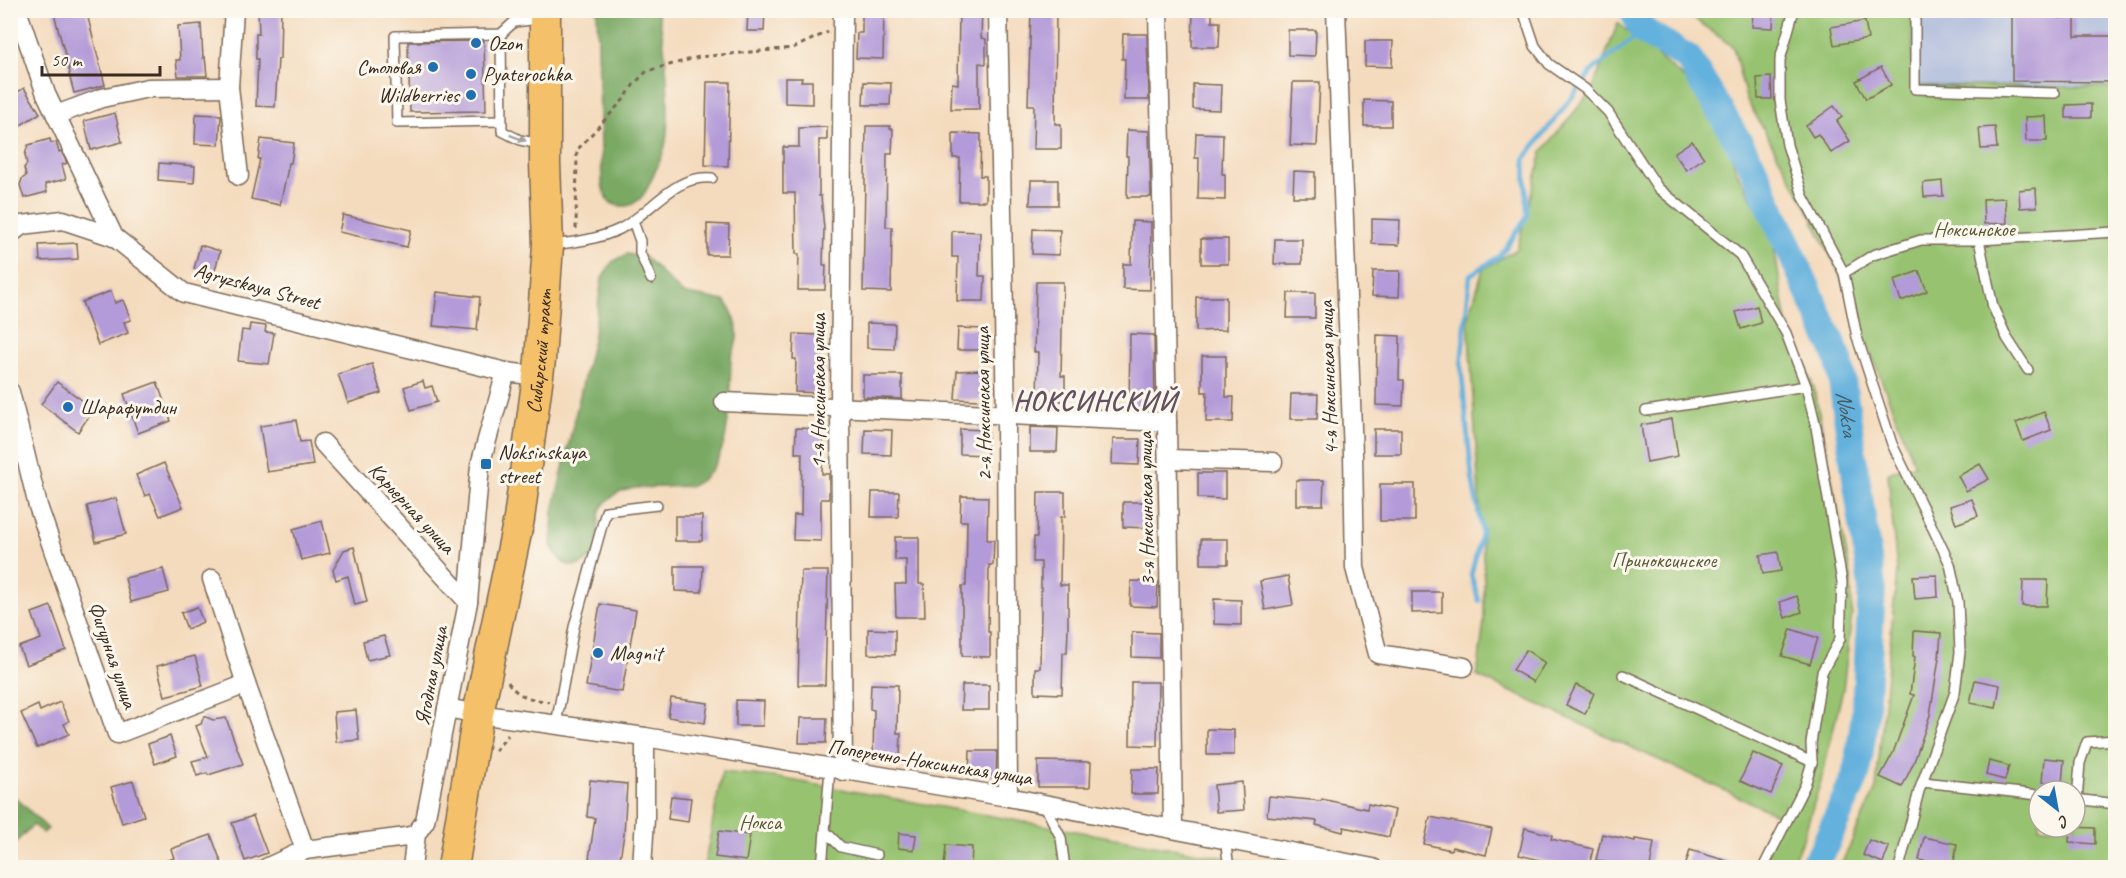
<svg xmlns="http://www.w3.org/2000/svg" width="2126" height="878" viewBox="0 0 2126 878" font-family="Caveat,sans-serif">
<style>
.industrial{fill:#b9c4de}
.green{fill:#97c371;stroke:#697648;stroke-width:1.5;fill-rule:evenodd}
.forest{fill:#79a963;stroke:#5a6a40;stroke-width:1.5}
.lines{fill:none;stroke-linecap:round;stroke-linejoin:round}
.stream{stroke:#63b1dd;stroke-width:4.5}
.river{stroke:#63b1dd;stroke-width:28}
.building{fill:#b39ad8}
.lane-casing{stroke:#7c6856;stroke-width:12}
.street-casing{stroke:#7c6856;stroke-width:21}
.primary-casing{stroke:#7c6856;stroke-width:33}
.path{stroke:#7c6856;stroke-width:3;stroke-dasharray:4.5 4.5;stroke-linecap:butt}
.lane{stroke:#fff;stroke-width:9}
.street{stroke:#fff;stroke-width:18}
.primary{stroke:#f4c16b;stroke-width:30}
.oneway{fill:#a79f9a}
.poi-dot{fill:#1f6fb2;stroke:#fbf7ec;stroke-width:2}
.labels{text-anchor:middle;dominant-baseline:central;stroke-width:6;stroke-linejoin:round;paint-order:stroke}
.poi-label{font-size:21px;fill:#3b2a1e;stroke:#fbf7ec;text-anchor:start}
.park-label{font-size:21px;fill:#575837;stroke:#fbf7ec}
.street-label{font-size:21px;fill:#3b2a1e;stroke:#fbf7ec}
.water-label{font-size:22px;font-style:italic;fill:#495961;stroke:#fbf7ec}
.district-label{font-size:27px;font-weight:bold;letter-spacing:1.5px;fill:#65515f;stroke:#fbf7ec}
</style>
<rect width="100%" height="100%" fill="#fbf7ec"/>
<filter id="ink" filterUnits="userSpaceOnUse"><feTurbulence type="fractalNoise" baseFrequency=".0167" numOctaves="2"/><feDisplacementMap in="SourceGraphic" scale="12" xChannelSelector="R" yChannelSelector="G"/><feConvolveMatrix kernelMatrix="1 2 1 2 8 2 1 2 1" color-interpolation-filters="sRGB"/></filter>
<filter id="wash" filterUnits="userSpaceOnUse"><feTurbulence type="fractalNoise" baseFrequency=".008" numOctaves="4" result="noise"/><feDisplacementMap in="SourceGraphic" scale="24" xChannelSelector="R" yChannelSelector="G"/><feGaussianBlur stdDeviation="1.35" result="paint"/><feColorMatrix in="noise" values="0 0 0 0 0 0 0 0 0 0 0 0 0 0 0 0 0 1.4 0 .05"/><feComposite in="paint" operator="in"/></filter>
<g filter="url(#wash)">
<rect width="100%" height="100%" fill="#f4dbbe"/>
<rect class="industrial" x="1913" y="11" width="202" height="76"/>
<g class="green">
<path d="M1684 11H1913V86L2115 87V867H1840L1876 788 1897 571 1888 474 1895 470 1915 465 1839 273 1802 198 1746 98 1733 47ZM2039 791H2075V827H2039Z"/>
<path d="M1618 23 1693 86 1724 136 1738 174 1772 236 1787 323 1814 388 1851 577 1852 614 1843 689 1822 777 1802 842 1789 867H1753L1780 816 1477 676 1484 622V572L1468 319 1483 269 1517 249 1542 152 1592 90Z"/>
<path d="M722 772 773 777 1277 867 704 868Z"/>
</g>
<g class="forest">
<path d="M597 11H657C666 39 673 126 663 153 659 164 653 176 648 187 640 204 625 212 608 201L602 185Z"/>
<path d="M627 254 645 257 682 293 725 301C738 318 742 336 731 357 729 397 735 467 691 486L635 488 619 492 605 503 600 510 596 551 592 559 577 566 568 565 561 561 551 546 553 511 593 339 602 278 612 262Z"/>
<path d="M11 793 48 829 43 833 33 825 11 847Z"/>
</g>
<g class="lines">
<path class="stream" d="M1479 601 1471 575 1482 531 1472 478 1461 366 1470 275 1500 256 1527 217 1525 158 1593 70 1643 31"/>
<path class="river" id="s1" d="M1633 10 1643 31 1688 58 1751 163 1839 360 1872 587 1865 714 1857 773 1822 852 1811 868"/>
</g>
<g id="blocks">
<g class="building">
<path d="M53 10H86L105 85 74 93 69 74 70 73Z"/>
<path d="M258 10H281L280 59H278L275 107 256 106 258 59H256V34H259Z"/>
<path d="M748 10H765L764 31H747Z"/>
<path d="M862 10H884L883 59 856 58 857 33H862Z"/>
<path d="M959 10H982L981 38 986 39V64L979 63V109H951L952 83 958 84Z"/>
<path d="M1031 10H1056L1055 124H1061V149H1033L1034 105H1028Z"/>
<path d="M1193 10H1212V22H1220L1219 47H1192Z"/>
<path d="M1753 10H1774L1773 28 1752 27Z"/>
<path d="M2012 10H2058V18H2075V36H2115V82L2012 81Z"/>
<path d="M1865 21 1868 39 1834 45 1831 27Z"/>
<path d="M201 24 203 58 205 57 207 76H178L176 60H180L178 26Z"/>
<path d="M1288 30H1316L1315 56 1288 55Z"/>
<path d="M1123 34H1147L1149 100H1124L1125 59H1122Z"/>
<path d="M484 41 486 111 410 112 408 42Z"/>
<path d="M1365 41H1393L1392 67 1365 66Z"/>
<path d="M1881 67 1891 85 1866 99 1856 81Z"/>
<path d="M1771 77 1772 99H1758L1757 78Z"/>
<path d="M785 78H802L801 81H812V104L785 103Z"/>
<path d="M707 82H730L728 166 705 165Z"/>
<path d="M864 82 891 83 890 105H863Z"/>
<path d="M1293 82H1320L1317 146 1290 145Z"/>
<path d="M1193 84 1221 85 1220 110 1193 109Z"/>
<path d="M24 88 40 113 10 132V97Z"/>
<path d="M1364 100 1391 101V126H1364Z"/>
<path d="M2091 104V118H2066V105Z"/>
<path d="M1834 106 1842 117 1837 121 1850 141 1831 153 1818 134 1813 137 1806 126Z"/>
<path d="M115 113 122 142 91 150 84 121Z"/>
<path d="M196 114 221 115 219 145 195 144Z"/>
<path d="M2046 116 2047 141H2026L2025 117Z"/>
<path d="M866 126H890V129H893L892 154H887L886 227H892L891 292 863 291Z"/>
<path d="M827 127V140H819V196H821L824 229 823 265H826L825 290H798L799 254H796L795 193H783V147H799V128Z"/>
<path d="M1995 127 1997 148 1981 149 1979 128Z"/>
<path d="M1127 130 1149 131 1151 197H1127L1128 156H1126Z"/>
<path d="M953 133 981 134 980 176H986V201H959L960 158H953Z"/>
<path d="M1196 133 1223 134 1222 174H1225V200L1198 199 1199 158H1195Z"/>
<path d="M50 139 51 143 56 142 59 152 61 151 67 163 62 165 66 179 45 184 47 192 24 198 20 185 22 179 26 176 24 168 27 164 25 155 28 145Z"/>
<path d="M261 139 294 143 291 163H289L280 205 251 199 260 159H258Z"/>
<path d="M1692 141 1704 158 1686 170 1674 153Z"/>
<path d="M159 163 195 166 194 183 158 180Z"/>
<path d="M1294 171 1315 172V197H1293Z"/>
<path d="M1031 180H1058V205H1030Z"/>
<path d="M1942 181 1943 196 1924 197 1923 183Z"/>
<path d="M2036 188 2037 207 2020 208 2019 190Z"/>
<path d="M2005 198 2007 223 1984 224 1983 199Z"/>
<path d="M343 215 411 230 407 247 339 232Z"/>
<path d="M1372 219 1400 220 1399 245 1372 244Z"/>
<path d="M1132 221 1151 222 1150 290 1123 289V264H1131Z"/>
<path d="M707 224 729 225 728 255H707Z"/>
<path d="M1033 229 1060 230 1059 255 1032 254Z"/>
<path d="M952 231 980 232 979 276H985L984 301H957L958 257H952Z"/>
<rect x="1201" y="239" width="27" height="25"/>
<path d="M1275 239H1302V264H1274Z"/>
<path d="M77 243 78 259 40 261 39 245Z"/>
<path d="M200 245 220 251 214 274 194 269Z"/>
<path d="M1373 271H1400L1399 297 1372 296Z"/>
<path d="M1919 271 1927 291 1901 301 1894 280Z"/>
<path d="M1036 282H1063L1061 376H1065V401H1037L1038 352H1034Z"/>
<path d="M111 291 115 303 123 300 131 320 124 322 128 333 98 345 82 302Z"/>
<path d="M437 292 480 297 477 330 433 326Z"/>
<path d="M1288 293H1315V318H1287Z"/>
<path d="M1196 297H1226V330L1196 331Z"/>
<path d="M1757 306 1761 323 1741 329 1736 312Z"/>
<path d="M867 323 895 324 894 349 867 348Z"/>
<path d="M250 324 266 326 265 332 274 333 269 364 238 361 242 330 249 331Z"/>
<path d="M958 328 985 329 984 350H957Z"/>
<path d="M794 334 821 335 820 367H823V393L795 392 796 359H793Z"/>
<path d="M1130 334 1154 335 1155 408H1129Z"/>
<path d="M1377 335 1400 336 1399 380H1404L1403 406 1376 405Z"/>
<path d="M1202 356H1226V397H1234L1233 422H1206L1207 392H1202Z"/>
<path d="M372 364 381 393 348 403 338 374Z"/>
<path d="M983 370 982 400 955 399 957 371Z"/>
<path d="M863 375H902V399L863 397Z"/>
<path d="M423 381 425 388 432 386 437 402 411 410 404 387Z"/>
<path d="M57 382 94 409 78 432 41 404Z"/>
<path d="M157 382 171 421 138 433 124 394Z"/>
<path d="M1291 394H1318L1317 419H1290Z"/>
<path d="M2044 412 2051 430 2023 441 2016 423Z"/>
<path d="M1672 419 1678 456 1647 462 1641 425Z"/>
<path d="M296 420 300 442 309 441 313 465 267 472 260 426Z"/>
<path d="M1030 427 1058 428 1057 452H1030Z"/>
<path d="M796 428 823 429 822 474H829V499H821V541L793 540 794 515H801L802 453H795Z"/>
<path d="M865 429 892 430 891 455 864 454Z"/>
<path d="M960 429 988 430 987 455 960 454Z"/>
<rect x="1374" y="429" width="27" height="25"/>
<path d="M1113 439H1140L1139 465 1112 464Z"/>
<path d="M164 463 183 507 160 516 150 494 145 496 136 475Z"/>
<path d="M1980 464 1989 479 1966 491 1958 476Z"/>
<path d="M1198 473H1225V499L1198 498Z"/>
<path d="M1296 480H1324L1323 505H1296Z"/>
<rect x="1380" y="484" width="35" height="37"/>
<path d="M872 492H899L898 517H871Z"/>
<path d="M1038 492H1065V517H1061L1060 585H1068V628L1067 653H1063L1062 694 1035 693V668H1040L1041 610V562H1033L1034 537H1037Z"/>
<path d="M961 496 988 497 987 540H994L993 565H989L988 632H990V657L962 656V586H966L967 521H960Z"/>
<path d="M116 498 126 534 96 542 87 506Z"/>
<path d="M1972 499 1978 516 1956 524 1950 506Z"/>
<path d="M1123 502H1151L1150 528 1123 527Z"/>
<rect x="675" y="516" width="27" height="25"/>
<path d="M322 521 330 553 301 560 293 529Z"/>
<path d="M895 537H919V584H924L925 617H896L895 584H906V560H895Z"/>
<rect x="1201" y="539" width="27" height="25"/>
<path d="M354 547 367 602 355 605 348 576 336 580 333 570 344 550Z"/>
<path d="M1778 552 1781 571 1763 574 1760 555Z"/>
<path d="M675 566H703L702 592 675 591Z"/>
<path d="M163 569 169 592 131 602 125 578Z"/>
<path d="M801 571H828L825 685H798Z"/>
<path d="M1937 575 1938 597 1915 599 1913 576Z"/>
<path d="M1288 576 1293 605 1265 610 1260 581Z"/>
<path d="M2023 580H2048L2047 606H2022Z"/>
<path d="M1131 581 1158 582 1157 607 1130 606Z"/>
<path d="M1412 592H1442V612L1412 613Z"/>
<path d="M1797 596 1802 612 1785 618 1780 602Z"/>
<path d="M1214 599 1241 600V625L1214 624Z"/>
<path d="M600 604 636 610 622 692 586 686Z"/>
<path d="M51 606 66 650 26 665 19 647 41 639 32 613Z"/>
<path d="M197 607 203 622 187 629 181 613Z"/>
<path d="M868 629 895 630V655L868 654Z"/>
<path d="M1791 629 1818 638 1810 664 1782 656Z"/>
<path d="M1914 631 1941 633 1939 658 1930 715 1914 762 1902 787 1880 777 1893 753 1914 695 1910 694 1915 657 1913 656Z"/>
<path d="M1132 632 1159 633V658L1132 657Z"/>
<path d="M384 636 390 655 367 660 363 641Z"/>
<path d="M1526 650 1545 663 1533 682 1513 670Z"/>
<path d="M195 656 203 686 165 696 157 666Z"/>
<path d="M1975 680 2000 685 1996 708 1970 703Z"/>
<path d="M1131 682H1158L1157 746 1130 745Z"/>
<path d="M871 684 898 685 897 733H901L900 758 873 757 874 710 870 709Z"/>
<path d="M962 685H989V710H961Z"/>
<path d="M1576 685 1594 693 1585 714 1566 705Z"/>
<path d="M671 698 708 703 705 723 668 717Z"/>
<path d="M736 700 764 701 763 726H736Z"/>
<path d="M60 702 69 721 64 724 69 734 37 748 21 713 38 705 40 711Z"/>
<path d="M356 710 359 740 336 742 334 712Z"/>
<path d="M204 716 213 720 226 718 243 764 208 775 207 773 197 776 192 761 208 757 196 726 201 724Z"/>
<path d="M800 718H827L826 743H799Z"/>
<path d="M1207 729 1234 730V755H1207Z"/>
<path d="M170 736 177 756 155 764 148 744Z"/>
<path d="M970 751H997L996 776H969Z"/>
<path d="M1753 753 1783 766 1771 794 1740 781Z"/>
<path d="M2044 758 2064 760 2062 784 2042 782Z"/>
<path d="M1038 761 1091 762 1090 787H1038Z"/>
<path d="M1989 761 2009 766 2005 780 1986 775Z"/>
<path d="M1132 769H1159L1158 794H1131Z"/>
<path d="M590 780 627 784 624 834 619 864 589 859 595 818 587 817Z"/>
<path d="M133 781 144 816 122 823 111 787Z"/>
<path d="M1242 782 1244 810 1216 812 1214 785Z"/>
<path d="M671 796 691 798 688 822 668 819Z"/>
<path d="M1269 796 1321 801 1322 799 1367 809 1368 804 1395 810 1389 837 1344 827 1343 832 1316 825 1317 821 1267 816Z"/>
<path d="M253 816 267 853 245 861 232 823Z"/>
<path d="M1430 817 1492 829 1486 855 1452 847 1451 850 1424 844Z"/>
<path d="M2070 827 2095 828V844L2069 842Z"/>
<path d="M1525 828 1552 835 1551 839 1593 849 1589 867H1560L1561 865 1519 855Z"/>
<path d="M719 831 750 835 746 861 715 857Z"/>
<path d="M899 833 916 835 914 850 898 848Z"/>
<path d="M1602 834 1635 841V839L1654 842 1650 867H1628L1596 860Z"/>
<path d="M211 835 223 867H198L196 863 184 867H153L152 865 174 858 171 849Z"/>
<path d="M1924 837 1957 844 1953 867 1919 860Z"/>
<path d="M1869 840 1889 847 1883 863 1863 855Z"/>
<path d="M946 845 972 847 971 867H944Z"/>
<path d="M1690 850 1738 864V867H1685Z"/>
</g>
</g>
</g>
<g filter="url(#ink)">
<use href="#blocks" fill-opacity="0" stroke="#7c6856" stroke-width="1.5"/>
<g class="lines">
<defs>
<g id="lane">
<path d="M1523 10 1535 46 1549 64 1585 89 1608 112 1658 188 1740 255 1786 333 1806 386 1816 427 1842 582 1840 639 1822 672 1811 743 1812 762 1805 785 1763 868"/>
<path d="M1794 10 1780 60V100L1787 145 1803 196 1844 273 1857 337 1892 444 1950 564 1958 602 1960 652 1955 692 1919 791 1899 868"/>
<path d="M1915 10V89L2055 93"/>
<path d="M501 34 502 131 520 140 540 144"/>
<path d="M501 121 397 123 395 36 501 34 514 22 540 19"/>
<path d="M633 221 640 241V253L651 279"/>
<path d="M1979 240 1993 307 2007 338 2028 370"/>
<path d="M553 245C576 242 599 239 620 229 651 213 674 174 712 178"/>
<path d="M1844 273 1873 255 1921 240H1979L2116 232"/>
<path d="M1646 411 1806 386"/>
<path d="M1623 675 1812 762"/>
<path d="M556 724 574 627 606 511 657 505"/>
<path d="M1923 782 2039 795"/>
<path d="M2075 799 2116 804"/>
<path d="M2077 800 2080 763 2087 742 2116 740"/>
<path d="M1045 806 1061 838 1065 868"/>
<path d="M825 831 841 847 877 855"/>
<path d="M1225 839 1229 868"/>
<path d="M822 868 830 769"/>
</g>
<g id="street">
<path d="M17 10 46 94 114 237 184 293 506 372 538 376"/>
<path d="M234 10 229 87 239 176"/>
<path d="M998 10 1006 416 1008 797"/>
<path d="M1158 10 1167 422 1173 827"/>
<path d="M1336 10 1353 454 1355 568 1378 654 1464 667"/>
<path d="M56 115 102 98 148 88 229 87"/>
<path d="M10 234 22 225 63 220 114 237"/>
<path d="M10 392 38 506 117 734 246 684"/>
<path d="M724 402 1167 422"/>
<path d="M323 443 468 602"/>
<path d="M1168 459 1273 462"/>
<path d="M212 579 246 684 305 850"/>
<path d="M447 708 478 714 645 737 1008 797 1373 868"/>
<path d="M843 771 840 407 843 10"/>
<path d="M266 868 305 850 406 837 416 834 425 821 468 602 480 465 506 372"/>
<path d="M412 868 416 834"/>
<path d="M642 868 645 818V737"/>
</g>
<g id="primary">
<path id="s2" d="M453 868 478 714 519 519 540 360 548 245 545 163V10"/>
</g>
</defs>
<use href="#lane" class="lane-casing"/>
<use href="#street" class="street-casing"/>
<use href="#primary" class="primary-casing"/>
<g class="path">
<path d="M576 229 577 150 625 98 634 84 647 71 699 57 793 48 828 32"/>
<path d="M508 682C518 698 532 699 549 702"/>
<path d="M495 751 508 735"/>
</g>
<use href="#lane" class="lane"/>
<use href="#street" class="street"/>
<use href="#primary" class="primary"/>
</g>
<defs><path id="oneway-solid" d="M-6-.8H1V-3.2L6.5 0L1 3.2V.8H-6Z" transform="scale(1.5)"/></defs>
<use class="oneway" href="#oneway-solid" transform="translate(518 138) rotate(20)"/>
</g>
<g class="poi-dot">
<circle cx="476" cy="43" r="6"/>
<circle cx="433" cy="67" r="6"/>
<circle cx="471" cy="74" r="6"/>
<circle cx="471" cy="95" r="6"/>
<circle cx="68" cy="407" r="6"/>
<rect x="480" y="458" width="12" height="12" rx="3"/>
<circle cx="598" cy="653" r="6"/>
</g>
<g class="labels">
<g class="poi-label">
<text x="488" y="43">Ozon</text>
<text x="421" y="67" text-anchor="end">Столовая</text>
<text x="483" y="74">Pyaterochka</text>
<text x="459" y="95" text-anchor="end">Wildberries</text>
<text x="80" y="407">Шарафутдин</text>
<text x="498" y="452">Noksinskaya<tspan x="498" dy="24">street</tspan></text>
<text x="610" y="653">Magnit</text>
</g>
<g class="park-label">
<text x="1974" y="229">Ноксинское</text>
<text x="1664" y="560">Приноксинское</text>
<text x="760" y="822">Нокса</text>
</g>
<g class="street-label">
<text transform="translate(257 286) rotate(15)">Agryzskaya Street</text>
<text stroke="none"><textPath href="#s2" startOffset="524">Сибирский тракт</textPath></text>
<text transform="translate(1328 378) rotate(-92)">4-я Ноксинская улица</text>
<text transform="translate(818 391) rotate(-90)">1-я Ноксинская улица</text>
<text transform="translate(983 404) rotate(-91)">2-я Ноксинская улица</text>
<text transform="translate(412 508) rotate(47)">Карьерная улица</text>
<text transform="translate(1146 509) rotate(-91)">3-я Ноксинская улица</text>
<text transform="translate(113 655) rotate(71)">Фигурная улица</text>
<text transform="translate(431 676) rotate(-79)">Ягодная улица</text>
<text transform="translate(930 762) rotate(9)">Поперечно-Ноксинская улица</text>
</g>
<g class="water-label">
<text stroke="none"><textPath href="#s1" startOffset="468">Noksa</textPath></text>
</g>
<g class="district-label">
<text x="1095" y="401">НОКСИНСКИЙ</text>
</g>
</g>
<rect width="2126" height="878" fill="none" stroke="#fbf7ec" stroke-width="36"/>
<g transform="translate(2057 809) rotate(149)"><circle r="28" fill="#fbf7ec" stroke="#aea59a" stroke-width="1.5"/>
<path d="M0-4.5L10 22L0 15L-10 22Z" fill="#1f6fb2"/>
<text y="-9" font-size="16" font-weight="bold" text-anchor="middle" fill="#3b2a1e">С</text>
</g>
<path d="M42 66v9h118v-9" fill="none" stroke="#3b2a1e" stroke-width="3"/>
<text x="51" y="66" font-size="18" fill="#3b2a1e" stroke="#fbf7ec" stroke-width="4.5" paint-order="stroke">50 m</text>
</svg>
